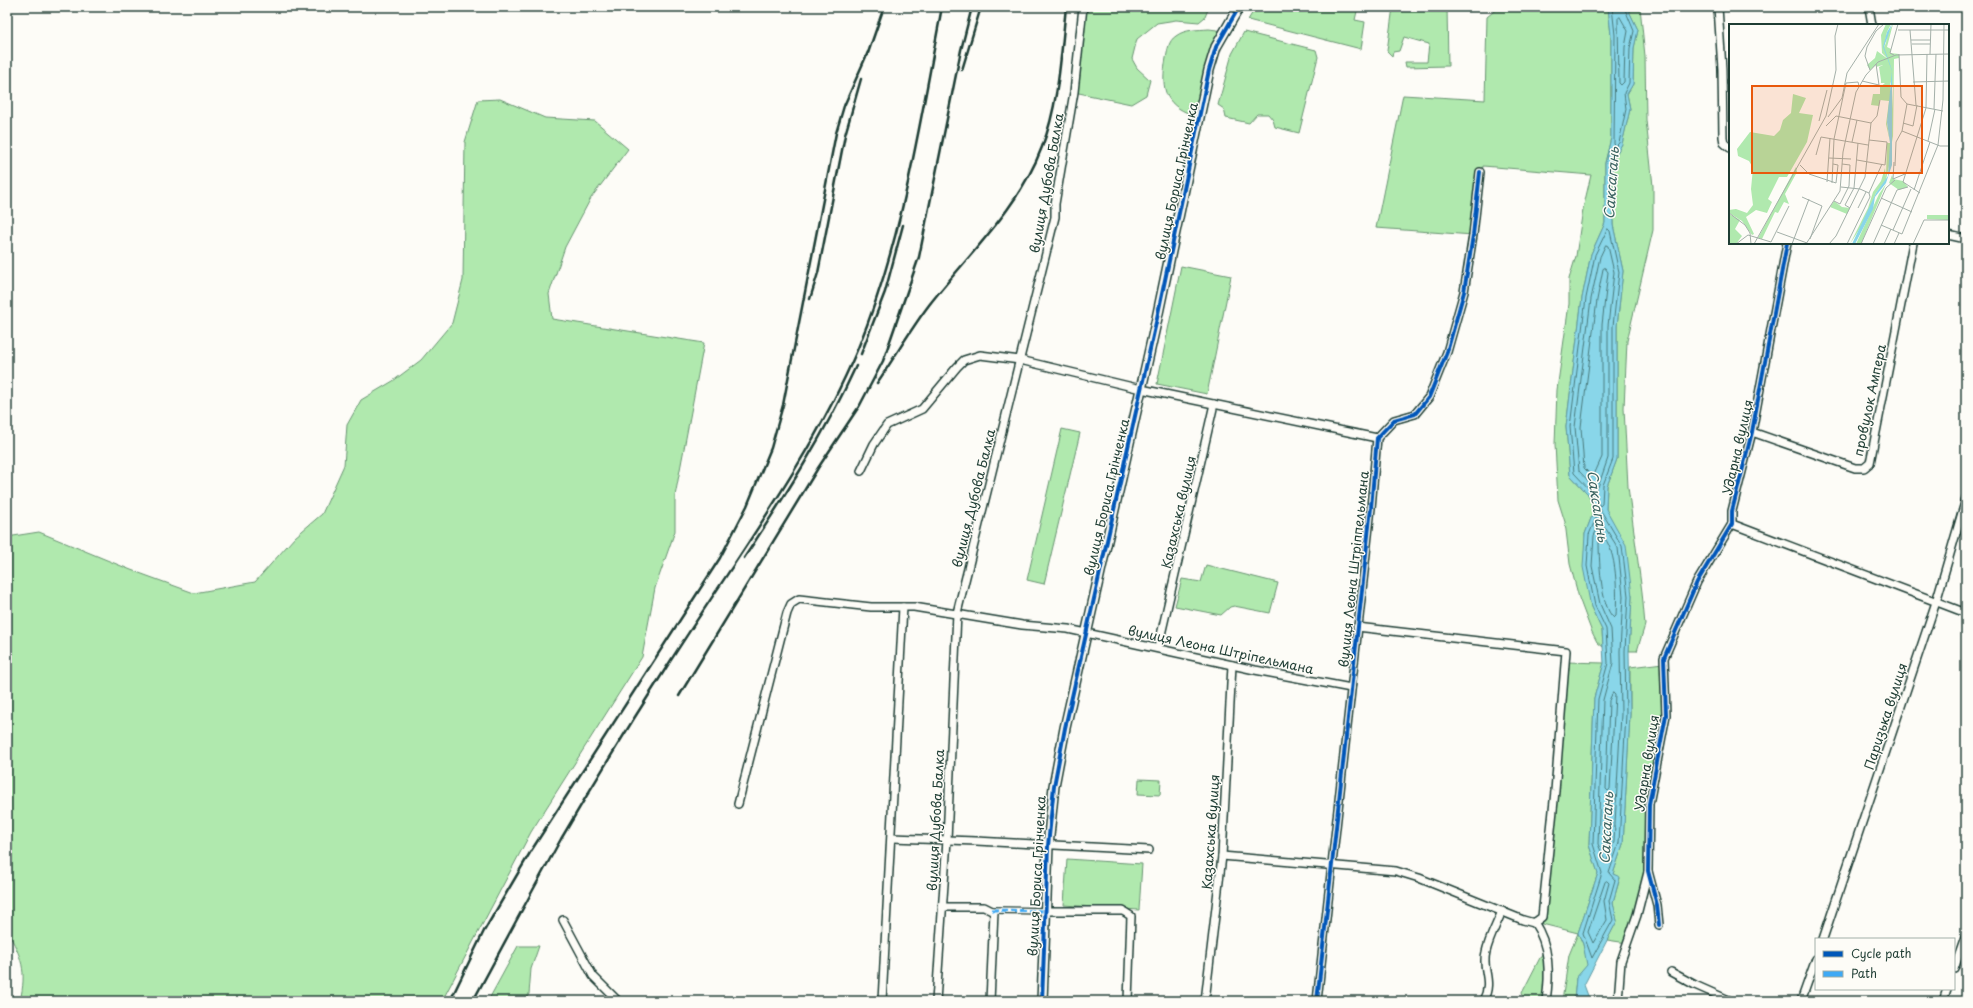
<svg xmlns="http://www.w3.org/2000/svg" width="1973" height="1008" viewBox="0 0 1973 1008" font-family="'Playpen Sans',sans-serif">
<style>
.green{fill:#b0e9ae;stroke:#689371}
.water{fill:#89d6e9;stroke:#5f99a1}
.lines{fill:none;stroke-linecap:round;stroke-linejoin:round}
.shore{stroke:#497a7c;stroke-width:1}
.pedestrian-casing{stroke:#1f3d34;stroke-width:8}
.minor-casing{stroke:#1f3d34;stroke-width:10}
.tertiary-casing{stroke:#1f3d34;stroke-width:12}
.pedestrian{stroke:#fdfcf7;stroke-width:5.5}
.minor{stroke:#fdfcf7;stroke-width:7}
.tertiary{stroke:#fdfcf7;stroke-width:9}
.rail{stroke:#1f3d34;stroke-width:2.5}
.quiet{stroke:#3fa9f5;stroke-width:3;stroke-dasharray:6 3;stroke-linecap:butt}
.cycleway-casing{stroke:#fdfcf7;stroke-width:6}
.cycleway{stroke:#0057b8;stroke-width:4}
.labels{text-anchor:middle;dominant-baseline:central;stroke-width:3;stroke-linejoin:round;paint-order:stroke}
.street-label{font-size:13px;fill:#1f3d34;stroke:#fdfcf7}
.water-label{font-size:14px;font-style:italic;fill:#3a6361;stroke:#fdfcf7}
.inset-road{fill:none;stroke:#a4b0a9;stroke-width:1}
.view{fill:#e8590c;fill-opacity:0.15;stroke:#e8590c;stroke-width:2}
.inset-edge{fill:none;stroke:#1f3d34;stroke-width:2}
</style>
<rect width="100%" height="100%" fill="#fdfcf7"/>
<filter id="ink" filterUnits="userSpaceOnUse"><feTurbulence type="fractalNoise" baseFrequency=".025" numOctaves="2"/><feDisplacementMap in="SourceGraphic" scale="8" xChannelSelector="R" yChannelSelector="G"/><feConvolveMatrix kernelMatrix="1 2 1 2 8 2 1 2 1" color-interpolation-filters="sRGB"/></filter>
<g filter="url(#ink)">
<g class="green">
<path d="M1083 7H1209L1205 17 1199 22 1176 20 1157 23 1137 39 1132 59 1137 68 1150 80 1146 95 1131 104 1074 92Z"/>
<path d="M1256 7H1358L1355 20 1365 22 1361 49 1248 20Z"/>
<path d="M1393 7H1447L1448 66 1406 67 1405 62H1427L1429 44 1404 37 1399 51 1393 52 1392 56 1387 51Z"/>
<path d="M1499 7H1608L1611 35V138L1605 163V223L1591 254 1582 298 1566 427 1570 475 1588 494 1595 508 1585 534 1591 607 1602 630 1603 647 1597 642 1591 630 1579 598 1570 564 1565 522 1558 500 1555 444 1557 390 1569 304V279L1576 256 1583 209 1591 175 1483 166 1473 235 1376 228 1403 95 1485 100 1487 17Z"/>
<path d="M1627 7H1640L1645 56 1646 120 1653 186V230L1627 341 1624 408 1628 487 1642 592 1645 625 1637 651H1629L1632 596 1606 509 1607 486 1617 459V326L1623 271 1613 225 1612 161 1622 144 1630 109 1627 94 1633 84 1634 48 1638 30Z"/>
<path d="M1209 29 1225 31 1199 117C1165 107 1160 91 1166 58 1168 50 1168 41 1176 36 1185 29 1198 30 1209 29Z"/>
<path d="M1244 32 1316 50 1318 57 1299 133 1275 127 1273 120 1268 114H1257L1249 123 1226 118 1224 109 1218 105 1232 54Z"/>
<path d="M500 99 545 118 595 121 628 149 591 198 565 247 549 294 552 319 704 343 675 496V531L655 588 642 657 531 832 442 1001H20C27 971 22 957 7 931V537L39 532 131 570 194 593 255 582 295 537 322 514 344 465 347 425 361 400 393 381 421 360 452 323 463 280 465 142 478 100Z"/>
<path d="M1181 266 1231 276 1207 394 1157 384Z"/>
<path d="M1062 429 1080 433 1044 584 1027 580Z"/>
<path d="M1206 565 1278 583 1270 613 1234 606 1230 607 1221 615 1175 606 1182 579 1201 582Z"/>
<path d="M1566 662 1604 663 1594 698 1589 845 1598 873 1578 933 1583 944 1588 965 1576 978 1574 1001H1562L1569 955 1578 933 1534 922 1542 917Z"/>
<path d="M1663 663 1666 697 1649 804 1648 871 1627 943 1607 940 1617 921 1613 902 1620 878 1613 874 1623 844 1630 714V667Z"/>
<path d="M1139 779 1161 780 1160 795 1138 794Z"/>
<path d="M1067 859 1142 864 1139 910 1064 905Z"/>
<path d="M518 946H539L531 969 529 994 525 1001H488Z"/>
<path d="M1545 948 1544 981 1546 1001H1525L1522 993Z"/>
</g>
<path class="water" d="M1608 7H1627L1638 30 1634 48 1633 84 1627 94 1630 109 1622 144 1612 161 1613 225 1623 271 1617 326V459L1607 486 1606 509 1626 545 1632 596 1629 651 1630 714 1623 844 1613 874 1620 877 1613 902 1617 921 1584 985 1590 1001H1574L1576 978 1587 965 1583 944 1578 933 1598 873 1589 845 1594 698 1604 663 1602 630 1591 607 1583 567 1585 534 1595 508 1588 494 1570 475 1566 427 1582 298 1591 254 1605 223V163L1611 138V35Z"/>
<g class="lines">
<g class="shore">
<path d="M1612 7 1615 35 1614 144 1616 146 1619 143 1626 109 1624 93 1629 83 1630 48 1634 31 1624 7"/>
<path d="M1620 17 1628 31 1625 47 1624 82 1621 85 1619 83 1618 19Z"/>
<path d="M1608 229 1610 231 1619 272 1613 326V459L1603 485 1602 504 1600 506 1591 491 1574 473 1570 427 1586 298 1595 255Z"/>
<path d="M1606 245 1608 246 1614 272 1608 326V458L1598 487 1596 489 1579 471 1575 427 1591 299 1600 257Z"/>
<path d="M1605 268 1608 272 1602 325V457L1593 477 1584 468 1581 427 1597 300 1603 269Z"/>
<path d="M1600 509 1622 546 1628 596 1625 651 1626 714 1619 843 1609 873 1615 880 1609 901 1613 920 1592 958 1583 933 1602 873 1593 844 1598 699 1608 663 1606 629 1595 606 1587 566 1589 535Z"/>
<path d="M1601 521 1618 548 1623 596 1620 651 1621 714 1614 842 1606 863 1598 844 1603 700 1613 663 1611 629 1600 604 1592 566 1594 536Z"/>
<path d="M1602 535C1618 550 1617 595 1616 616L1614 618C1600 607 1599 556 1599 538Z"/>
<path d="M1613 693 1615 695 1610 789 1608 791 1606 789 1609 701Z"/>
<path d="M1607 881 1609 883 1604 901 1607 920 1593 943 1588 932 1605 882Z"/>
</g>
<defs>
<path id="pedestrian" d="M992 910 1046 911"/>
<g id="minor">
<path d="M1718 7 1722 69 1723 137 1724 143 1730 148"/>
<path d="M1869 7 1872 25"/>
<path d="M1948 235 1966 239"/>
<path d="M1752 432 1855 468H1864L1870 463 1913 243"/>
<path d="M861 471 874 444 887 425 922 409 957 367 964 360 980 355 1020 360 1141 389 1377 438"/>
<path d="M1732 524 1966 613"/>
<path d="M1158 648 1214 404"/>
<path d="M738 804 787 613 791 604 799 599 871 607H914L1022 625 1068 629 1255 670 1351 688"/>
<path d="M892 838 976 841 1149 850"/>
<path d="M1222 856 1396 871 1419 878 1523 920 1534 923 1542 917 1555 791 1566 651 1357 627"/>
<path d="M942 907H984L994 912 990 1001"/>
<path d="M1046 911H1123L1131 916 1128 1001"/>
<path d="M563 920 593 976 618 1001"/>
<path d="M1534 922C1550 946 1550 973 1546 1001"/>
<path d="M1659 925 1657 905 1648 871 1649 804 1666 715 1664 658 1697 582 1732 524V511L1752 432 1787 243"/>
<path d="M1823 939 1936 602 1966 499"/>
<path d="M1954 969 1966 935"/>
<path d="M1671 972 1695 985 1731 1001"/>
<path d="M882 1001 903 607"/>
<path d="M936 1001 947 840 957 613 1055 217V204L1074 92 1083 7"/>
<path d="M1205 1001 1222 856 1232 665"/>
<path d="M1317 1001 1371 508 1377 438 1394 420 1415 414 1429 397 1447 352 1464 292 1473 235 1480 172"/>
<path d="M1483 1001C1494 980 1481 970 1486 952 1489 938 1497 924 1502 911"/>
<path d="M1618 1001 1621 961 1637 915 1648 872"/>
<path d="M1801 1001 1816 959"/>
<path d="M1943 1001 1947 989"/>
</g>
<path id="tertiary" d="M1042 1001 1048 846 1054 786 1065 728 1157 318 1209 70 1216 47 1239 7"/>
</defs>
<use href="#pedestrian" class="pedestrian-casing"/>
<use href="#minor" class="minor-casing"/>
<use href="#tertiary" class="tertiary-casing"/>
<use href="#pedestrian" class="pedestrian"/>
<use href="#minor" class="minor"/>
<use href="#tertiary" class="tertiary"/>
<g class="rail">
<path d="M867 56 884 7"/>
<path d="M962 70 981 7"/>
<path d="M810 299 818 273 845 135 861 79"/>
<path d="M861 354 885 292 903 225"/>
<path d="M877 383C895 357 910 330 929 305 969 254 1019 208 1042 147 1059 104 1061 53 1066 7"/>
<path d="M744 558C785 496 825 434 856 366"/>
<path d="M679 696 818 468 860 405 883 361 919 257 961 50 972 7"/>
<path d="M450 1001 484 931 531 851 720 558 747 506 771 448 783 405 836 133 844 106 868 52"/>
<path d="M473 1001C502 947 531 893 561 839 595 781 630 724 666 668 732 563 810 462 858 348 903 240 920 121 942 7"/>
</g>
<path class="quiet" d="M992 910 1046 911"/>
<defs>
<g id="cycleway">
<path d="M1659 925 1657 905 1648 871 1649 804 1666 715 1664 658 1697 582 1732 524V511L1752 432 1787 243"/>
<path d="M1042 1001 1048 846 1054 786 1065 728 1157 318 1209 70 1216 47 1239 7"/>
<path d="M1317 1001 1371 508 1377 438 1394 420 1415 414 1429 397 1447 352 1464 292 1473 235 1480 172"/>
</g>
</defs>
<use href="#cycleway" class="cycleway-casing"/>
<use href="#cycleway" class="cycleway"/>
</g>
</g>
<g class="labels">
<g class="street-label">
<text transform="translate(1176 181) rotate(-78)">вулиця Бориса Грінченка</text>
<text transform="translate(1046 183) rotate(-80)">вулиця Дубова Балка</text>
<text transform="translate(1869 400) rotate(-78)">провулок Ампера</text>
<text transform="translate(1737 447) rotate(-77)">Ударна вулиця</text>
<text transform="translate(1106 497) rotate(-77)">вулиця Бориса Грінченка</text>
<text transform="translate(973 498) rotate(-76)">вулиця Дубова Балка</text>
<text transform="translate(1178 512) rotate(-77)">Казахська вулиця</text>
<text transform="translate(1353 569) rotate(-84)">вулиця Леона Штріппельмана</text>
<text transform="translate(1221 649) rotate(12)">вулиця Леона Штріпельмана</text>
<text transform="translate(1885 716) rotate(-72)">Паризька вулиця</text>
<text transform="translate(1646 763) rotate(-81)">Ударна вулиця</text>
<text transform="translate(935 820) rotate(-87)">вулиця Дубова Балка</text>
<text transform="translate(1210 832) rotate(-86)">Казахська вулиця</text>
<text transform="translate(1036 876) rotate(-87)">вулиця Бориса Грінченка</text>
</g>
<g class="water-label">
<text transform="translate(1611 183) rotate(-86)">Саксагань</text>
<text transform="translate(1598 506) rotate(81)">Саксагань</text>
<text transform="translate(1606 828) rotate(-87)">Саксагань</text>
</g>
</g>
<g transform="translate(1729 24)">
<rect width="220" height="220" fill="#fdfcf7"/>
<path d="M157 0H162L158 8 155 23 157 19 158 11 164 0 158 23 162 25 161 29 170 30V34L165 35 164 118 162 106 164 64 161 58 162 81 158 98 161 118 157 100 160 77 151 76 150 82 142 81 144 70H151V63L156 59H152V56L150 43 154 41 147 43V41L141 46 138 41 146 34 148 27 159 35 153 29 152 11ZM64 70 77 74 70 89 84 91 78 118 58 153H50L39 175 43 178 38 189 27 186 17 193 25 210 23 211 13 197 0 189V186L7 185 18 189 24 181 22 165 24 144 20 137 9 132 8 125 21 108 45 112 51 106 54 96 62 89ZM158 119H161V137L157 156 147 169 137 195 121 220 139 184 144 168 152 157 156 144 157 153ZM67 143 68 148 56 170 60 180 55 178 49 189 46 188 33 215 29 214ZM163 151 164 155 174 157 179 163 170 166 160 159ZM157 160 132 220H127L150 170ZM105 177 113 183 121 184 118 190 101 183ZM0 190 11 196 6 205 13 212 7 220H0ZM198 191H219V196L198 195Z" fill="#b0e9ae"/>
<path d="M163 0 155 23 163 46V141L157 159 146 173 144 185 126 220H123L147 169 159 152 161 119 158 98 163 47 154 23 158 8Z" fill="#89d6e9"/>
<path class="inset-road" d="M169 6H220M181 6 187 81M182 16H201M183 20H201M170 30 172 73 178 80M201 30 202 0M165 31 161 29 169 0M141 46 136 32 138 23 147 7 155 0M133 57 150 61 147 40M206 57 207 30M184 58 220 57M178 80 214 87M205 85 206 57M99 93 113 74 118 49 150 0M90 97 98 66M174 99 184 102 188 81M97 102 107 92 142 99M173 107 211 122H220M199 117 206 85M123 118 128 96M87 131 92 113 139 121M100 134 122 135M128 136 156 141 158 118 140 116M165 138 164 155 176 150M71 141 80 150 107 159 109 141 104 140M166 142 167 118 173 107 178 80M98 158 101 114M103 159 105 115 117 59 129 58 130 62M112 163 131 165 140 169 141 173 118 220M185 166 201 118M140 169 153 140M191 169 174 158 197 84 198 30M73 173 93 182 81 215M152 174 183 188M105 177 111 180 120 162 121 141 113 140M121 184 116 181 125 164 129 119M129 184 137 168M0 189 16 201 21 209 22 220M152 201 173 210 209 121 214 76 215 0M164 206 182 165M48 208 78 219M7 220 19 211 42 218 60 182M25 220 97 92 107 46 106 12 109 0M63 220 80 175M77 220 111 167 114 128 127 68 137 51 149 38 167 31 220 30M100 220 107 212 136 153 142 99 148 92 151 76M132 220 157 164 166 156M144 220 168 166 179 163M155 220 162 205M165 220 170 209M184 220 195 196H220"/>
<path class="view" d="M23 62H193V149H23Z"/>
<rect width="220" height="220" class="inset-edge"/>
</g>
<rect width="1973" height="1008" fill="none" stroke="#fdfcf7" stroke-width="24"/>
<rect x="12" y="12" width="1949" height="984" fill="none" stroke="#1f3d34" stroke-width="1.5" filter="url(#ink)"/>
<rect x="1815" y="938" width="140" height="52" fill="#fdfcf7" stroke="#a4b0a9"/>
<rect x="1823" y="951" width="20" height="6" fill="#0057b8" stroke="#a4b0a9"/>
<text x="1851" y="958" font-size="12" fill="#1f3d34">Cycle path</text>
<rect x="1823" y="971" width="20" height="6" fill="#3fa9f5" stroke="#a4b0a9"/>
<text x="1851" y="978" font-size="12" fill="#1f3d34">Path</text>
</svg>
